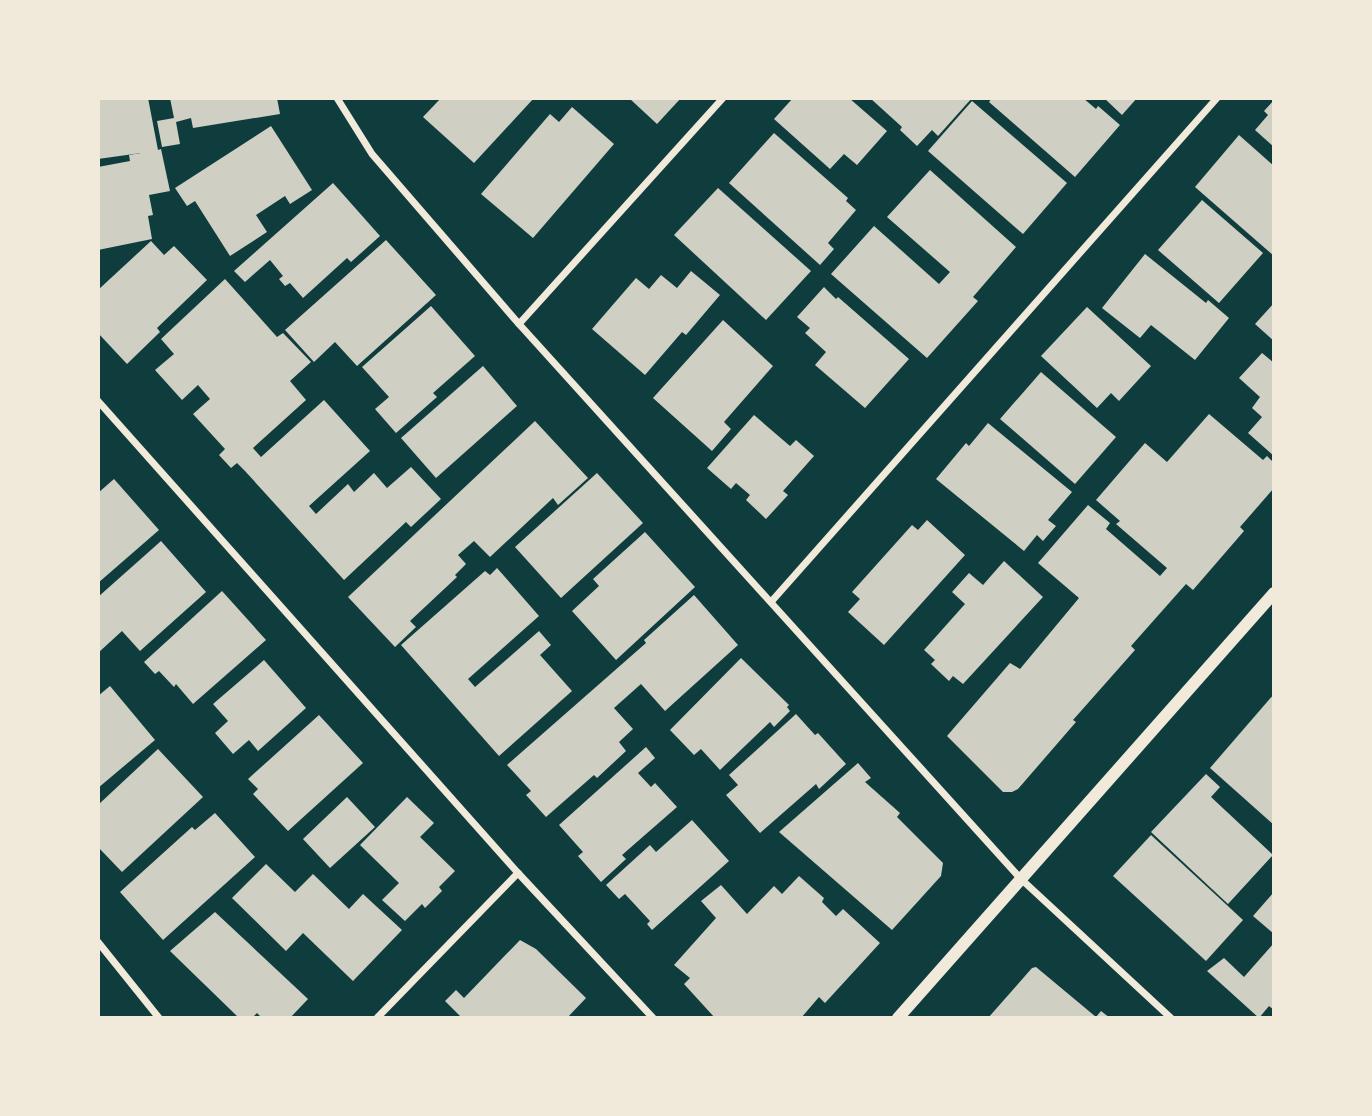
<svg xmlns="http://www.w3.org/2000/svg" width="1372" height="1116" viewBox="0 0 1372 1116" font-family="Arial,sans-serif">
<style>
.building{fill:#cfcfc3}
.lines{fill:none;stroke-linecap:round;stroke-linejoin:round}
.minor{stroke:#f1e9da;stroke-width:7}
.tertiary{stroke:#f1e9da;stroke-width:12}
</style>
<rect width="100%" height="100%" fill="#0f3d3e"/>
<g class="building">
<path d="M98 98H148L158 150 161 149 170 191 149 195 153 215 148 216 152 239 98 250V167L130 161 129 155 141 153 98 159Z"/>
<path d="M170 98H277L280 114 193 128 191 118 176 122 180 144 162 147 157 121 174 118Z"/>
<path d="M441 98H534L474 163 423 117Z"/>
<path d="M629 98H681L657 124Z"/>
<path d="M793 98H849L887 131 857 165 844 154 830 169 774 119Z"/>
<path d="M870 98H972L938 136 932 130 917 146 900 130 902 127Z"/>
<path d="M992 98H1083L1096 109 1098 106 1120 125 1075 177 989 102Z"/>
<path d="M1104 98H1137L1122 115Z"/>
<path d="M1274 100V147L1255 130 1268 115 1264 111Z"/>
<path d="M972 101 1067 183 1023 234 928 151Z"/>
<path d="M572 107 614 144 533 238 481 194 550 114 559 122Z"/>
<path d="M271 126 312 190 290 204 285 196 256 215 267 232 230 256 195 201 187 206 175 188Z"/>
<path d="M774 133 848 198 846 201 856 210 828 243 834 249 820 265 729 183Z"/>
<path d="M1239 135 1274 166V256L1195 187Z"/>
<path d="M930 170 1016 247 973 297 978 301 927 358 831 274 874 226 939 284 950 272 887 217Z"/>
<path d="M333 183 380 236 351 262 347 258 303 298 290 283 285 286 279 279 283 276 270 260 245 282 234 271Z"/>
<path d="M718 188 811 271 766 320 674 235Z"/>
<path d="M1202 200 1263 253 1219 303 1158 250Z"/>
<path d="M386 240 436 295 357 366 335 342 314 362 285 330Z"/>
<path d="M151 241 164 255 174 246 207 280 157 328 160 332 127 364 98 333V290Z"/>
<path d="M1145 254 1206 303 1208 300 1229 318 1195 360 1151 325 1140 338 1102 308Z"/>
<path d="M691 271 720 295 686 335 682 332 645 375 592 329 636 278 649 289 661 275 677 288Z"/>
<path d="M225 279 277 337 283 333 311 362 290 381 306 400 253 448 261 457 324 400 370 451 309 506 316 514 348 484 354 492 374 473 387 488 411 467 441 499 411 527 406 522 344 580 245 471 237 463 231 468 219 455 225 449 193 414 210 399 198 385 182 400 155 370 174 354 161 339Z"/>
<path d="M824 287 836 299 838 297 909 359 865 408 815 365 826 352 805 333 810 328 797 317Z"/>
<path d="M1274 303V341L1255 324Z"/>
<path d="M431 306 475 356 433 393 437 397 396 433 375 409 389 397 362 367Z"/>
<path d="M1087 307 1151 366 1119 401 1111 393 1097 408 1041 356Z"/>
<path d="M723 320 773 366 724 422 731 429 712 451 653 398Z"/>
<path d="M1262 353 1274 363V456L1248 433 1262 417 1252 408 1260 397 1239 378Z"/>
<path d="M483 366 517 406 436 478 401 438Z"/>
<path d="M1041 372 1116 437 1075 484 1000 419Z"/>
<path d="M1209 414 1263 460 1267 456 1274 463V488L1240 527 1244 531 1193 590 1186 584 1131 646 1135 650 1073 720 1076 722 1018 789 1012 792H1003L947 736 1010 663 1020 669 1079 598 1038 563 1088 505 1110 523 1106 529 1160 576 1167 568 1116 524 1120 521 1096 500 1145 443 1167 462Z"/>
<path d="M754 415 790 446 796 440 814 456 783 491 788 495 766 519 746 500 750 495 736 483 731 489 707 468Z"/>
<path d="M535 421 588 478 558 505 553 498 490 557 474 541 458 555 466 564 455 575 457 577 410 621 416 627 395 647 348 597Z"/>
<path d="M988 423 1072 492 1048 520 1056 526 1043 541 1037 535 1024 551 936 479 966 443 969 446Z"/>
<path d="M597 473 643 523 561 598 515 547Z"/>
<path d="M114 479 159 530 98 583V493Z"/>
<path d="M927 520 965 555 884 645 848 612 860 599 852 592 912 525 918 530Z"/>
<path d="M645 532 695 587 616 660 572 611 599 586 593 579Z"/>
<path d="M161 541 206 592 140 651 122 631 98 653V597Z"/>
<path d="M1004 561 1043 597 963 684 953 676 949 681 931 664 935 660 924 650 965 604 952 592 969 573 983 585Z"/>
<path d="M497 568 539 616 468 679 475 687 539 631 551 645 540 655 572 691 499 756 401 645 485 571 490 575Z"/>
<path d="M222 591 266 640 193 704 176 684 174 687 159 671 155 674 144 662Z"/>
<path d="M694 595 738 645 665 711 641 684 614 708 633 729 619 742 626 751 597 778 594 775 546 817 526 795 531 791 507 765 646 643 644 640Z"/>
<path d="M741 658 789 705 787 707 790 711 774 727 770 722 720 770 701 749 694 755 670 730Z"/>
<path d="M264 660 306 708 258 751 249 740 233 754 215 733 228 721 213 704Z"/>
<path d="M110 686 155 740 98 788V696Z"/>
<path d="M1274 694V825L1210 768Z"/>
<path d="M796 714 815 735 818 733 846 764 819 789 816 784 760 833 726 795 738 785 729 775Z"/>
<path d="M319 715 363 763 288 831 253 794 258 789 248 779Z"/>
<path d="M646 747 655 758 638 773 651 787 655 783 677 807 622 855 626 859 601 882 578 856 583 852 559 825Z"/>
<path d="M158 749 203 797 122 872 98 847V805Z"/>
<path d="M858 763 871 778 865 782 900 813 897 817 943 863 941 876 892 930 779 832Z"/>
<path d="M1206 774 1220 787 1211 797 1273 855 1228 904 1151 832Z"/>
<path d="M347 797 375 827 330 868 303 839Z"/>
<path d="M407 797 434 823 420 837 455 871 439 887 442 891 425 908 422 904 405 921 382 900 399 883 360 845Z"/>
<path d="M215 813 255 857 163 940 120 892 192 827 195 830Z"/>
<path d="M692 820 729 861 652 930 647 924 650 921 625 894 619 899 606 885 650 845 656 852Z"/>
<path d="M1151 835 1243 920 1206 961 1113 876Z"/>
<path d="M266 864 295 892 313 874 349 909 363 894 402 930 353 981 303 933 286 951 232 898Z"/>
<path d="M799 876 824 898 822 902 836 916 843 909 880 943 825 1003 819 997 801 1018H715L684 984 690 978 674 965 716 918 701 901 721 885 747 914 774 886 782 894Z"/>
<path d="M1274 892V934L1253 916Z"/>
<path d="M215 912 308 999 290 1018H262L257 1013 252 1018H239L170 951Z"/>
<path d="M520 940 536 949 586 998 567 1018H462L445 1001 456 990 464 998Z"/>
<path d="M1274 943V1010L1269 1006 1259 1018 1207 971 1224 958 1244 977Z"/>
<path d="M1036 967 1096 1017 1101 1011 1110 1018H988L1032 968Z"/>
</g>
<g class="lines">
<g class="minor">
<path d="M337 98 372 154 519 324 1021 879 1171 1018"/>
<path d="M519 324 723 98"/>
<path d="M98 401 518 873 653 1018"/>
<path d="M771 602 1217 98"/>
<path d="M98 942 159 1018"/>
<path d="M377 1018 518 873"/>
</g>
<path class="tertiary" d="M898 1018 1274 593"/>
</g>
<rect width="1372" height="1116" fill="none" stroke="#f1e9da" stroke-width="200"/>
</svg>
